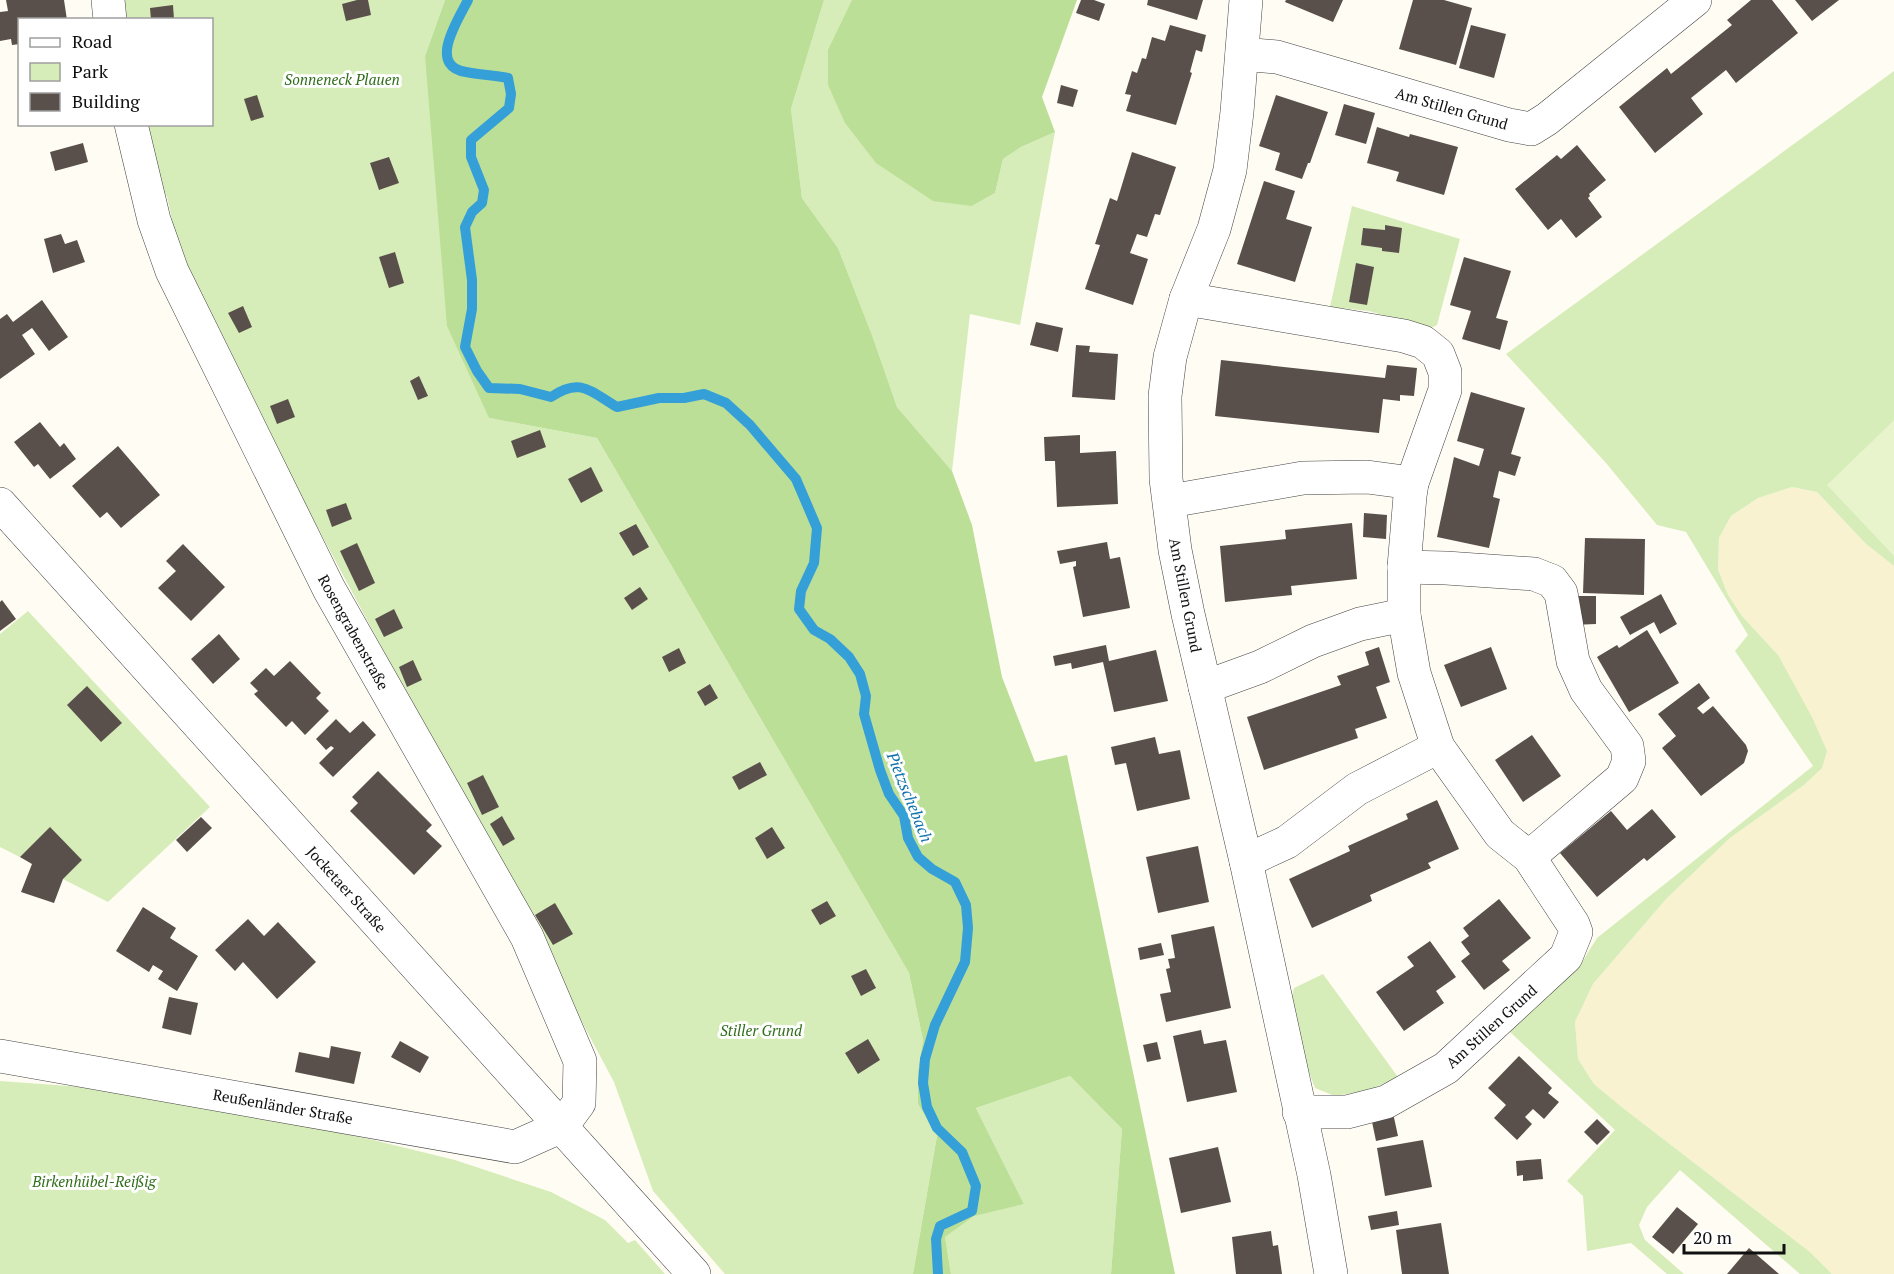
<svg xmlns="http://www.w3.org/2000/svg" width="1894" height="1274" viewBox="0 0 1894 1274" font-family="'PT Serif',serif">
<style>
.farmland{fill:#f8f2d0}
.green{fill:#d7edb9}
.forest{fill:#bcdf97}
.pitch{fill:#e8f4cb}
.lines{fill:none;stroke-linecap:round;stroke-linejoin:round}
.stream{stroke:#35a0d8;stroke-width:10}
.building{fill:#5a504b}
.minor-casing{stroke:#434343;stroke-width:34}
.tertiary-casing{stroke:#434343;stroke-width:34}
.minor{stroke:#fff;stroke-width:33}
.tertiary{stroke:#fff;stroke-width:33}
.labels{text-anchor:middle;dominant-baseline:central;stroke-width:6;stroke-linejoin:round;paint-order:stroke}
.park-label{font-size:15px;font-style:italic;fill:#306e1a;stroke:#fff}
.street-label{font-size:15px;fill:#101010;stroke:#fff}
.water-label{font-size:16px;font-style:italic;fill:#0e71ad;stroke:#fff}
</style>
<rect width="100%" height="100%" fill="#fffcf3"/>
<path class="farmland" d="M1792 487 1817 492 1866 544 1894 566V1274H1832L1810 1252 1623 1108 1594 1084 1578 1059 1575 1022 1593 984 1667 898 1730 838 1804 785 1822 767 1778 655 1742 616 1728 595 1718 568 1719 538 1731 516 1758 498Z"/>
<g class="green">
<path d="M119 0H445L425 56 489 418 597 438 909 973 923 1040 918 1071V1104L937 1136 913 1274H725L653 1191 614 1082 281 459 179 251 167 197 157 180 142 125 212 124V20L121 19Z"/>
<path d="M824 0H852L851 6 972 206 995 193 1003 159 1021 147 1055 132 1020 325 970 314 952 471 897 407 872 335 838 248 802 198 791 109Z"/>
<path d="M1894 71V566L1866 544 1817 492 1792 487 1758 498 1731 516 1719 538 1718 569 1728 595 1742 616 1778 655 1812 717 1827 751 1822 768 1804 785 1730 838 1667 898 1593 984 1575 1022 1578 1059 1594 1084 1623 1108 1810 1252 1832 1274H1800L1680 1170 1647 1207 1639 1225 1645 1240 1684 1274H1667L1631 1243 1587 1251 1583 1196 1567 1181 1615 1130 1510 1032 1582 962 1597 938 1813 766 1735 651 1748 635 1686 532 1657 525 1606 463 1506 354Z"/>
<path d="M1352 206 1460 239 1437 325 1429 329 1369 311 1330 307Z"/>
<path d="M28 611 210 807 108 902 0 847V634Z"/>
<path d="M1323 974 1398 1077 1370 1090 1335 1096 1315 1088 1300 1048 1290 1005 1294 988Z"/>
<path d="M1070 1076 1122 1129 1111 1274H951L945 1237 974 1215 1024 1204 976 1108Z"/>
<path d="M0 1081 137 1091 373 1140 455 1160 551 1192 605 1220 628 1243 635 1240 665 1274H0Z"/>
</g>
<g class="forest">
<path d="M445 0H824L791 109 802 198 838 248 872 335 897 407 952 471 972 525 1002 677 1035 762 1067 755 1175 1274H1111L1122 1129 1070 1076 976 1108 1024 1204 974 1216 945 1237 951 1274H913L937 1136 918 1104V1071L923 1040 909 973 597 438 489 418 447 326 425 56Z"/>
<path d="M852 0H1077L1042 97 1055 132 1021 147 1003 159 995 193 972 206 933 201 876 163 845 123 828 85V50Z"/>
</g>
<path class="pitch" d="M1894 420V556L1827 485Z"/>
<g class="lines">
<path class="stream" d="M468 0C458 20 427 66 466 72 480 75 493 75 508 78L511 94 509 108 471 140V157L484 190 482 203 472 212 465 227 472 280V309L465 347 477 371 489 388 520 389 551 397C580 377 590 391 617 407L659 398H684L704 394 726 403 750 425 796 479 817 528 814 563 801 591 799 609 814 630 830 639 849 657 860 674 866 696 864 714 880 770 889 794 904 816 908 838 918 857 932 869 955 882 966 905 968 928 965 962 935 1025 925 1059 923 1083 927 1107 937 1128 962 1152 976 1186 972 1211 940 1226 936 1239 938 1274"/>
</g>
<g class="building">
<path d="M6 0H64L67 20H20V44L12 45 11 39 0 41V12L8 11Z"/>
<path d="M357 0H368L371 15 346 21 342 4Z"/>
<path d="M1081 0H1094L1105 4 1099 21 1076 13Z"/>
<path d="M1148 0H1203L1197 20 1147 5Z"/>
<path d="M1286 0H1343L1333 22 1285 2Z"/>
<path d="M1413 0H1444L1472 8 1456 65 1399 49Z"/>
<path d="M1751 0H1772L1798 33 1736 83 1726 70 1691 98 1703 114 1655 153 1619 107 1667 68 1671 74 1732 25 1727 20Z"/>
<path d="M1795 0H1839L1812 21Z"/>
<path d="M173 5 174 20H151L150 8Z"/>
<path d="M1170 25 1206 35 1202 52 1196 50 1190 72 1192 73 1176 125 1126 111 1131 95 1125 94 1132 71 1137 73 1142 58 1146 59 1152 37 1165 41Z"/>
<path d="M1471 25 1506 34 1494 78 1459 68Z"/>
<path d="M1061 85 1078 90 1073 107 1057 103Z"/>
<path d="M257 95 264 117 251 121 244 99Z"/>
<path d="M1276 95 1328 112 1310 163H1308L1302 179 1275 170 1280 153 1259 146Z"/>
<path d="M1344 104 1375 113 1366 144 1335 135Z"/>
<path d="M1377 127 1409 137 1410 134 1458 147 1444 195 1396 181 1399 172 1367 163Z"/>
<path d="M83 143 88 162 55 171 50 152Z"/>
<path d="M1577 145 1606 180 1589 194 1590 196 1588 198 1602 217 1576 238 1561 219 1548 230 1515 189 1557 155 1561 159Z"/>
<path d="M1132 152 1176 167 1160 215 1155 214 1147 237 1137 234 1130 253 1148 259 1133 305 1085 289 1100 245 1095 244 1110 198 1117 201Z"/>
<path d="M389 157 399 183 379 190 370 163Z"/>
<path d="M1264 181 1295 191 1286 219 1312 227 1295 282 1237 264Z"/>
<path d="M1385 225 1402 228 1399 253 1382 251V248L1361 245 1363 228 1385 230Z"/>
<path d="M61 234 65 244 77 240 85 262 53 273 44 239Z"/>
<path d="M395 252 404 283 389 288 379 257Z"/>
<path d="M1464 257 1511 271 1496 318 1508 321 1500 350 1462 339 1471 311 1450 305Z"/>
<path d="M1356 263 1374 267 1367 305 1349 302Z"/>
<path d="M42 300 68 337 49 351 32 328 22 335 35 354 0 379V319L7 314 13 322Z"/>
<path d="M243 306 252 327 239 333 228 313Z"/>
<path d="M1036 322 1063 328 1058 352 1030 345Z"/>
<path d="M1076 345 1090 346 1089 352 1118 354 1115 400 1072 397Z"/>
<path d="M1221 360 1385 378 1387 365 1417 368 1414 396 1400 395V401L1383 399 1379 433 1215 416Z"/>
<path d="M419 376 428 396 418 400 410 381Z"/>
<path d="M1471 392 1525 408 1511 454 1521 457 1515 476 1499 471 1493 497 1500 499 1489 548 1437 537 1454 457 1479 466 1484 449 1457 441Z"/>
<path d="M288 399 295 417 277 424 270 406Z"/>
<path d="M40 422 60 447 64 443 76 459 50 479 38 464 34 467 14 442Z"/>
<path d="M540 430 546 447 517 458 511 441Z"/>
<path d="M1080 435V453L1116 451 1118 504 1057 507 1055 461H1045L1044 437Z"/>
<path d="M118 446 160 495 121 528 107 512 100 518 72 486Z"/>
<path d="M591 467 603 491 581 503 568 479Z"/>
<path d="M346 503 352 519 332 527 326 510Z"/>
<path d="M1364 513 1387 515 1386 539 1363 537Z"/>
<path d="M1352 523 1357 579 1291 586 1292 595 1225 602 1220 546 1286 539 1285 530Z"/>
<path d="M636 524 649 547 633 556 619 533Z"/>
<path d="M1585 538 1645 539 1644 595 1583 593Z"/>
<path d="M1107 542 1110 559 1120 557 1130 608 1083 617 1073 567 1076 566V561L1060 564 1057 551Z"/>
<path d="M357 543 375 583 359 591 340 551Z"/>
<path d="M183 544 225 587 191 621 158 588 176 571 166 561Z"/>
<path d="M640 587 648 599 632 610 624 598Z"/>
<path d="M1661 594 1677 624 1660 634 1654 622 1630 635 1620 617Z"/>
<path d="M1571 596H1596V624L1572 625Z"/>
<path d="M2 600 16 619 0 631V602Z"/>
<path d="M394 609 403 628 384 637 375 619Z"/>
<path d="M1647 630 1679 683 1629 712 1597 657 1617 645 1619 648Z"/>
<path d="M219 634 240 659 213 684 191 659Z"/>
<path d="M1106 645 1109 661 1156 650 1168 701 1114 712 1103 662 1072 669 1071 663 1055 666 1053 656Z"/>
<path d="M1379 647 1390 682 1376 687 1387 718 1355 729 1358 738 1264 770 1247 717 1341 685 1337 676 1369 665 1365 652Z"/>
<path d="M1491 647 1507 689 1461 707 1444 665Z"/>
<path d="M679 648 686 663 669 672 662 657Z"/>
<path d="M413 660 422 680 407 687 399 667Z"/>
<path d="M290 661 321 693 316 698 329 711 305 735 292 721 286 727 254 694 258 691 250 683 266 668 274 676Z"/>
<path d="M1699 683 1710 698 1697 708 1703 714 1713 706 1746 745 1748 751 1744 763 1701 796 1662 748 1676 736 1658 714Z"/>
<path d="M710 684 718 698 705 706 697 692Z"/>
<path d="M87 686 122 723 101 742 67 705Z"/>
<path d="M336 719 350 733 363 721 376 735 333 777 319 763 334 748 331 746 326 750 316 739Z"/>
<path d="M1532 735 1561 776 1523 802 1495 760Z"/>
<path d="M1155 737 1159 754 1180 750 1190 799 1137 811 1126 763 1115 765 1111 747Z"/>
<path d="M760 762 767 775 739 790 732 777Z"/>
<path d="M378 771 432 825 426 831 442 846 414 875 350 811 358 803 352 797Z"/>
<path d="M483 775 499 807 482 815 467 783Z"/>
<path d="M1437 800 1459 849 1428 863 1431 868 1370 895 1372 901 1312 928 1289 879 1350 851 1348 846 1408 819 1406 814Z"/>
<path d="M1652 809 1676 837 1647 861 1644 858 1597 897 1560 853 1611 811 1627 830Z"/>
<path d="M502 816 515 839 503 846 490 824Z"/>
<path d="M201 817 212 828 187 852 176 840Z"/>
<path d="M50 827 82 860 63 879 54 903 21 892 32 864 20 857Z"/>
<path d="M772 827 785 848 767 859 755 838Z"/>
<path d="M1198 846 1209 902 1158 913 1146 857Z"/>
<path d="M1499 899 1531 938 1502 961 1510 970 1484 990 1461 961 1470 954 1461 942 1469 936 1463 928Z"/>
<path d="M827 901 836 916 820 925 811 910Z"/>
<path d="M555 903 573 934 553 945 535 915Z"/>
<path d="M143 907 176 928 170 938 198 956 177 991 158 979 163 971 153 965 149 972 116 951Z"/>
<path d="M248 919 264 936 278 922 316 962 277 999 243 962 235 971 215 950Z"/>
<path d="M1214 926 1231 1008 1166 1022 1160 994 1171 992 1166 969 1170 968 1168 959 1175 958 1171 935Z"/>
<path d="M1430 941 1456 977 1436 991 1444 1003 1404 1031 1376 992 1414 966 1407 957Z"/>
<path d="M1161 943 1164 955 1140 960 1138 948Z"/>
<path d="M866 969 876 988 861 996 851 976Z"/>
<path d="M169 997 198 1003 191 1035 162 1028Z"/>
<path d="M1201 1030 1204 1044 1226 1040 1237 1092 1187 1102 1173 1036Z"/>
<path d="M868 1039 880 1060 858 1074 845 1053Z"/>
<path d="M400 1041 429 1057 420 1073 391 1057Z"/>
<path d="M1157 1042 1161 1059 1147 1062 1143 1045Z"/>
<path d="M331 1046 361 1052 354 1084 295 1072 299 1052 329 1058Z"/>
<path d="M1519 1056 1552 1088 1548 1093 1559 1102 1544 1119 1533 1109 1525 1117 1532 1124 1517 1140 1494 1118 1506 1105 1488 1088Z"/>
<path d="M1393 1113 1398 1136 1376 1141 1371 1117Z"/>
<path d="M1597 1119 1610 1132 1597 1145 1584 1132Z"/>
<path d="M1423 1140 1432 1187 1385 1196 1377 1148Z"/>
<path d="M1218 1147 1231 1202 1181 1213 1169 1158Z"/>
<path d="M1541 1159 1543 1179 1523 1181V1175L1517 1176 1516 1161Z"/>
<path d="M1677 1207 1698 1224 1673 1254 1652 1237Z"/>
<path d="M1397 1211 1399 1225 1371 1230 1368 1216Z"/>
<path d="M1441 1223 1449 1274H1402L1396 1230Z"/>
<path d="M1271 1231 1273 1246 1278 1245 1282 1274H1236L1232 1237Z"/>
<path d="M1749 1248 1779 1274H1727Z"/>
</g>
<g class="lines">
<defs>
<g id="minor">
<path d="M108 0 110 20"/>
<path d="M1246 0 1237 112 1230 170 1214 229 1186 299 1170 357 1165 396 1166 479 1175 550 1188 614 1246 861 1314 1175 1331 1274"/>
<path d="M1242 54 1277 57 1509 125 1531 129 1547 119 1695 0"/>
<path d="M1186 299 1404 336 1423 342 1438 354 1445 372V390L1412 483 1410 496 1404 567V615L1414 673 1438 747 1500 834 1529 857 1573 924 1576 932 1566 957 1446 1068 1386 1102 1347 1112H1299"/>
<path d="M1170 501 1303 478 1367 477 1412 483"/>
<path d="M1404 567 1446 568 1534 574 1552 581 1561 593 1573 661 1586 690 1627 746 1629 761 1622 778 1529 857"/>
<path d="M1205 687 1260 667 1313 641 1360 624 1404 615"/>
<path d="M1246 861 1287 842 1357 789 1438 747"/>
<path d="M0 1056 515 1147 562 1126 579 1103 580 1061 527 937 329 589 172 271 154 220 131 124"/>
</g>
<path id="tertiary" d="M0 504 694 1274"/>
</defs>
<use href="#minor" class="minor-casing"/>
<use href="#tertiary" class="tertiary-casing"/>
<use href="#minor" class="minor"/>
<use href="#tertiary" class="tertiary"/>
</g>
<g class="labels">
<g class="park-label">
<text x="342" y="79">Sonneneck Plauen</text>
<text x="761" y="1030">Stiller Grund</text>
<text x="94" y="1181">Birkenhübel-Reißig</text>
</g>
<g class="street-label">
<text transform="translate(1452 108) rotate(16)">Am Stillen Grund</text>
<text transform="translate(1186 595) rotate(79)">Am Stillen Grund</text>
<text transform="translate(354 632) rotate(61)">Rosengrabenstraße</text>
<text transform="translate(347 889) rotate(48)">Jocketaer Straße</text>
<text transform="translate(1491 1026) rotate(-42)">Am Stillen Grund</text>
<text transform="translate(283 1106) rotate(10)">Reußenländer Straße</text>
</g>
<g class="water-label">
<text transform="translate(910 797) rotate(68)">Pietzschebach</text>
</g>
</g>
<rect x="18" y="18" width="195" height="108" fill="#ffffff" stroke="#9f9f9f" stroke-width="1.5"/>
<rect x="30" y="38" width="30" height="9" fill="#ffffff" stroke="#9f9f9f" stroke-width="1.5"/>
<text x="72" y="48" font-size="18" fill="#101010">Road</text>
<rect x="30" y="63" width="30" height="18" fill="#d7edb9" stroke="#9f9f9f" stroke-width="1.5"/>
<text x="72" y="78" font-size="18" fill="#101010">Park</text>
<rect x="30" y="93" width="30" height="18" fill="#5a504b" stroke="#9f9f9f" stroke-width="1.5"/>
<text x="72" y="108" font-size="18" fill="#101010">Building</text>
<path d="M1684 1244v9h100v-9" fill="none" stroke="#101010" stroke-width="3"/>
<text x="1693" y="1244" font-size="18" fill="#101010" stroke="#ffffff" stroke-width="4.5" paint-order="stroke">20 m</text>
</svg>
